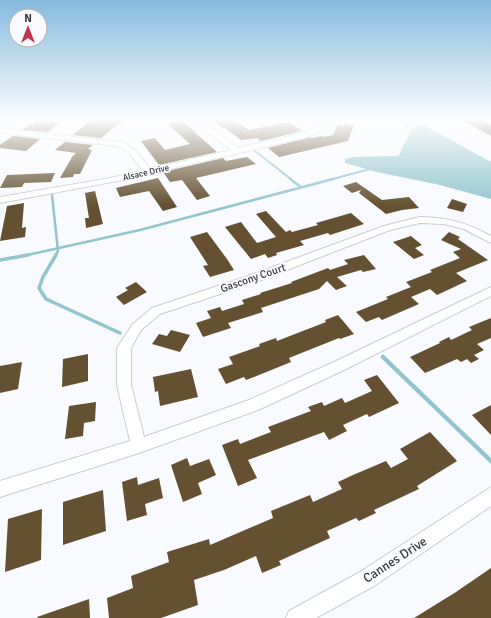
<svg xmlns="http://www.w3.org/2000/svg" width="491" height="618" viewBox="0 0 491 618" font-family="Signika,sans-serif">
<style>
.water{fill:#93c5cf}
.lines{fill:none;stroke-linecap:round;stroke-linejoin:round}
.stream-far3{stroke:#93c5cf;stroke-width:2}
.stream-far2{stroke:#93c5cf;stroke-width:2.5}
.stream-far1{stroke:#93c5cf;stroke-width:3.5}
.stream{stroke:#93c5cf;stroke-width:4.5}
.building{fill:#655131}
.minor-casing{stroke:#c9ced5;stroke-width:2}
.minor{fill:#fff;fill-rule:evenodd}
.labels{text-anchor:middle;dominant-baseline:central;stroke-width:4;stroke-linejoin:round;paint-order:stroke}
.far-street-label{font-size:9px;fill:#3b3c40;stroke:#f8fafd}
.street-label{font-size:11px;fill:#3b3c40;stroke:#f8fafd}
.near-street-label{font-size:13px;fill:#3b3c40;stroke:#f8fafd}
</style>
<rect width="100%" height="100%" fill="#f8fafd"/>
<path class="water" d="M418 125H424L491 162V199L440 185 377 172 345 163V159L353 157 396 156 399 155 411 130Z"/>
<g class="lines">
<g class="stream-far3">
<path d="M399 118 409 128"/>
<path d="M255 151 292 180"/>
<path d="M329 180 370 169"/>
</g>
<g class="stream-far2">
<path d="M290 179 301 187"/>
<path d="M52 195 58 251 55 256"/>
<path d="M23 256 140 230 333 179"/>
</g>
<g class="stream-far1">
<path d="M56 255 43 277 39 288 46 299 120 333"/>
<path d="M0 260 28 255"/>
</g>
<path class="stream" d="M383 357 491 461"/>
</g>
<g class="building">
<path d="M93 118H129L110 130H111L101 138 73 135Z"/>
<path d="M209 118H231L249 130 289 122 302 131 261 141 257 138 241 140 225 128H223Z"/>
<path d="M457 118H477L491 125V136Z"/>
<path d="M180 119 217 152 159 165 141 141 155 138 165 150 190 144 168 124Z"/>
<path d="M36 120 60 122 48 132 22 130Z"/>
<path d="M344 124 354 125 348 141 279 157 268 148 310 137 312 138 322 136 324 137 333 135 338 125 343 126Z"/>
<path d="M13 136 40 139 26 151 0 148V145Z"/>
<path d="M65 142 93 145 88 149 92 150 80 174H74L73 177 60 178 72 157 76 153 55 150Z"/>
<path d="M247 157 256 164 196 178 210 196 197 200 182 180 170 182 163 172 223 158 226 161Z"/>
<path d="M55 173 51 182 24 183 22 187 0 188 7 175Z"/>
<path d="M158 178 177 207 163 211 149 191 120 197 116 188Z"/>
<path d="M356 182 382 200 409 197 419 208 402 210 386 214 359 193 361 190 352 193 343 186Z"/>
<path d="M95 191 103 224 86 228 85 218H89L85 193Z"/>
<path d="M452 199 467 204 463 212 447 208Z"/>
<path d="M24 203 22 228 26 227 25 237 0 241 7 206Z"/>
<path d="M266 211 286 232 290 230 292 232 318 225 316 223 351 213 364 224 330 235 328 233 300 241 304 245 276 253 277 255 268 258 265 254 251 259 225 227 241 222 257 243 276 237 256 214Z"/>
<path d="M207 232 227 259 234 270 210 277 203 266 208 265 190 237Z"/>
<path d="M449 232 460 237 458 239 488 260 456 273 467 281 437 295 430 289 411 297 419 304 382 320 379 317 366 322 356 312 388 299 386 297 411 287 406 282 432 272 430 270 460 258 453 252 461 249 441 240Z"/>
<path d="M411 236 422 245 415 248 424 255 414 259 393 242Z"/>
<path d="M364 255 376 269 363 272 361 270 337 277 347 286 336 290 327 281 319 289 261 308 263 312 228 323 231 328 203 337 196 323 211 318 207 311 220 307 222 311 244 304 242 300 261 294 260 293 292 283 291 282 328 268 330 270 348 264 344 260Z"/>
<path d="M136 282 147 292 124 305 116 297 128 290 125 288Z"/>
<path d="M338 315 354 334 340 339 339 338 289 358 291 362 259 375 246 380 244 377 226 384 218 369 233 364 229 357 260 346 259 344 276 338 277 341 326 322 325 320Z"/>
<path d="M491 318V338L477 344 484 350 474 355 479 359 471 363 467 359 461 362 457 359 425 373 410 357 440 343 439 342 449 337 451 340 472 330 469 327Z"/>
<path d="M171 330 190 335 180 352 152 344 159 334 167 336Z"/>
<path d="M88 354V381L62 387 63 359Z"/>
<path d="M22 362 18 389 0 393V366Z"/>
<path d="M191 369 198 397 160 406 158 391 155 392 153 377Z"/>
<path d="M377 375 399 403 369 417 367 414 343 425 347 431 329 440 324 432 248 460 257 478 238 486 222 445 238 439 240 444 271 432 268 427 311 411 308 407 322 402 324 406 342 398 345 403 372 391 364 380Z"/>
<path d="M96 402 95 421 84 423 83 436 65 439 69 406Z"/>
<path d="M491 405V435L472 415Z"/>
<path d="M430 432 457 461 417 486 419 489 374 510 376 513 359 521 356 518 327 531 330 538 279 561 281 565 262 573 256 556 224 570 194 580 198 605 161 618H109L107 598 133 588 131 576 169 562 167 552 209 539 210 545 273 518 271 511 310 495 313 502 342 489 338 482 353 475 386 461 391 468 408 459 400 449Z"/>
<path d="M187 458 190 466 209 459 216 475 198 483 202 494 183 502 171 465Z"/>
<path d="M137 477 138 485 159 478 163 498 145 504 147 515 127 521 122 482Z"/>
<path d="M103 490 106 531 63 545V502Z"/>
<path d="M42 509 41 560 5 572 8 519Z"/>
<path d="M491 568V618H414L456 592Z"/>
<path d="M89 599 90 618H38L37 617Z"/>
</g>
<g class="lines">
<defs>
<g id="minor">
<path d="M9 118H17L1 129 123 142 136 151 150 169 231 150 202 128 182 118C203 118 222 136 238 148L299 134 313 129 325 122 324 118H330L332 123 321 131 304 138 153 173 149 175 0 203V197L105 179 143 171 130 154 118 146 0 133V124Z"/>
<path d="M420 217C449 218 465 222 491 236V243L464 229 444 224 420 223 390 230 256 282 160 314 141 330 131 348V385L144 437 249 400 334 362 491 287V296L344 370 258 410 139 453 0 497V481L130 441 117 385V348L133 324 152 308 248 276 384 226Z"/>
<path d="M491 487V506L374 586 316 618H286L289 611 360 572Z"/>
</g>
</defs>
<use href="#minor" class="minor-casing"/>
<use href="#minor" class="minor"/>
</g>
<linearGradient id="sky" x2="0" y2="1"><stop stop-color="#86bbde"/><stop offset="0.58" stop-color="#fcfdfe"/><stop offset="1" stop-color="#fcfdfe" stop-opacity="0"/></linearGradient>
<rect width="491" height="205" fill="url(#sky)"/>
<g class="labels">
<g class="far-street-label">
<text transform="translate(146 173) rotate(-13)">Alsace Drive</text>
</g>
<g class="street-label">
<text transform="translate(253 278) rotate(-19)">Gascony Court</text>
</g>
<g class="near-street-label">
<text transform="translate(395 560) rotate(-33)">Cannes Drive</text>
</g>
</g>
<g transform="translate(28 28)"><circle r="19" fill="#f8fafd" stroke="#acaeb1"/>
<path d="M0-3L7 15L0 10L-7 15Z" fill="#c23250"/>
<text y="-6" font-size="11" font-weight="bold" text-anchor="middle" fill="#3b3c40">N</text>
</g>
</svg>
